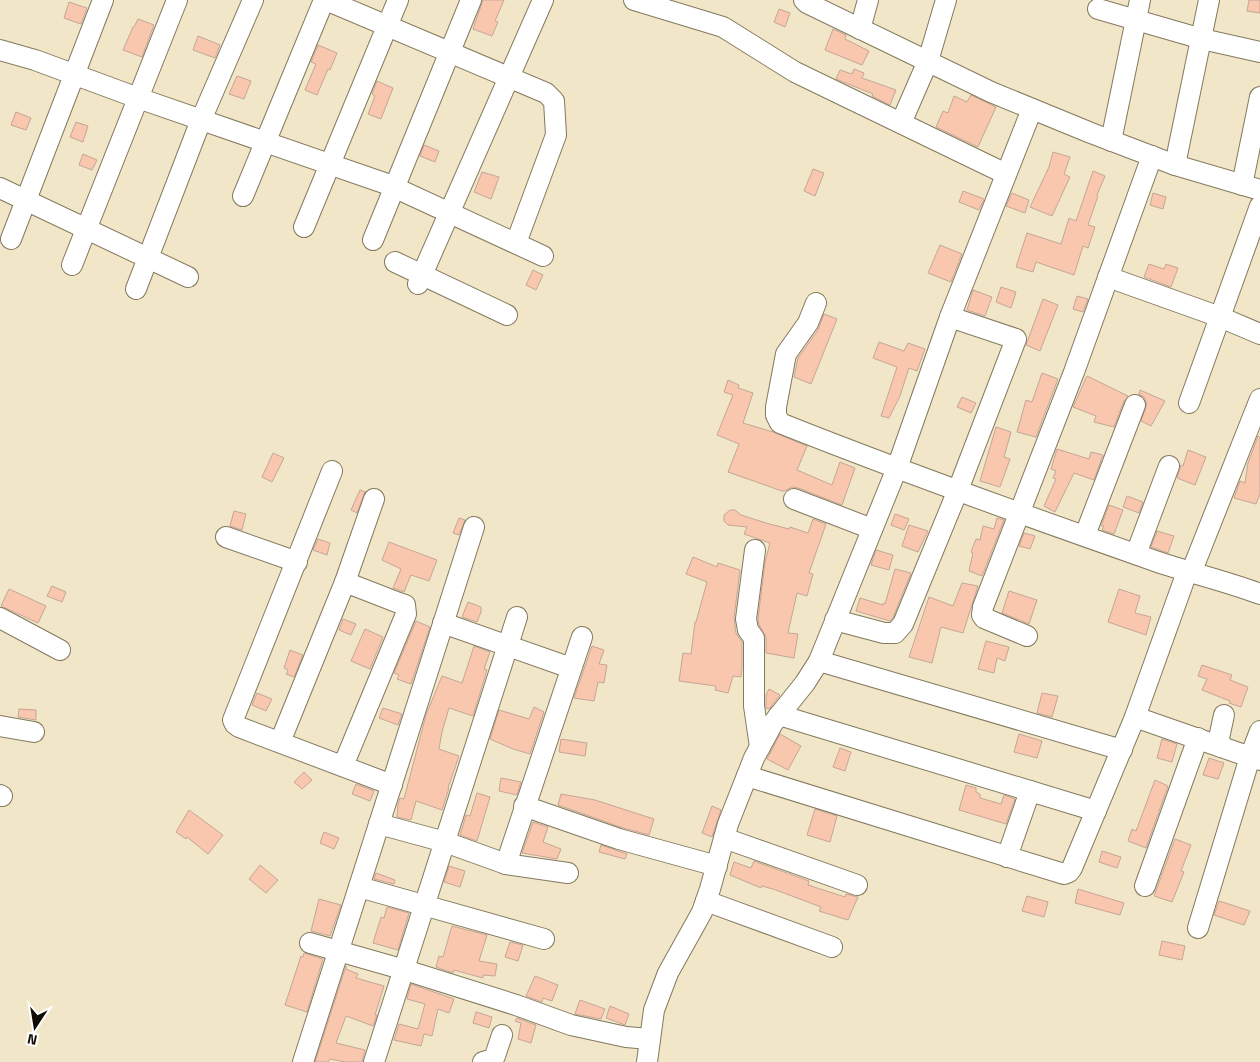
<svg xmlns="http://www.w3.org/2000/svg" width="1260" height="1062" viewBox="0 0 1260 1062" font-family="'Titillium Web',sans-serif">
<style>
.building{fill:#f9c6ae;stroke:#c5a697}
.lines{fill:none;stroke-linecap:round;stroke-linejoin:round}
.minor-casing{stroke:#83795d;stroke-width:22}
.minor{stroke:#fff;stroke-width:20}
</style>
<rect width="100%" height="100%" fill="#f1e6c7"/>
<g class="building">
<path d="M483 0H504L495 21 498 22 492 36 473 29Z"/>
<path d="M1249 0H1260V13L1247 11Z"/>
<path d="M69 2 87 8 81 24 64 18Z"/>
<path d="M779 9 790 13 785 27 774 22Z"/>
<path d="M138 19 154 25 142 57 123 50 133 27H134Z"/>
<path d="M833 29 846 35 845 39 869 51 862 65 825 50Z"/>
<path d="M198 36 220 45 215 58 193 50Z"/>
<path d="M318 45 337 53 330 70 328 69 317 95 305 90 316 64 311 62Z"/>
<path d="M854 69 864 73 862 78 896 90 890 105 872 96 873 94 836 79 840 70 852 74Z"/>
<path d="M237 76 251 81 244 99 229 94Z"/>
<path d="M377 81 393 88 381 119 368 114 375 96 372 94Z"/>
<path d="M971 95 996 107 978 147 936 127 943 111 948 113 954 96 967 102Z"/>
<path d="M16 112 31 118 26 130 11 125Z"/>
<path d="M76 122 88 126 83 142 70 137Z"/>
<path d="M424 145 439 151 435 162 420 156Z"/>
<path d="M1053 152 1070 157 1064 174 1070 177 1052 216 1030 207 1049 167Z"/>
<path d="M83 154 97 160 92 170 79 165Z"/>
<path d="M813 169 824 173 815 196 804 191Z"/>
<path d="M1093 171 1105 176 1097 195 1098 196 1088 225 1095 227 1088 248 1083 246 1074 275 1036 262 1033 272 1016 267 1027 233 1061 244 1069 218 1076 221Z"/>
<path d="M482 172 499 177 491 199 474 192Z"/>
<path d="M963 191 984 199 979 210 959 202Z"/>
<path d="M1012 193 1029 200 1025 213 1006 206Z"/>
<path d="M1153 193 1166 197 1163 209 1150 205Z"/>
<path d="M940 245 962 254 951 282 928 273Z"/>
<path d="M1149 264 1164 269 1166 264 1178 268 1171 287 1144 277Z"/>
<path d="M533 270 543 275 536 290 526 285Z"/>
<path d="M1001 287 1016 292 1011 308 996 302Z"/>
<path d="M973 290 992 297 985 316 967 310Z"/>
<path d="M1077 296 1088 299 1083 312 1073 309Z"/>
<path d="M1043 299 1058 305 1040 351 1026 345Z"/>
<path d="M824 314 837 319 811 384 794 377 798 358 818 330Z"/>
<path d="M879 342 904 351 908 343 925 349 917 371 909 368 900 396 889 418 881 416 897 367 873 358Z"/>
<path d="M1042 373 1058 379 1036 437 1017 432 1026 400 1032 402Z"/>
<path d="M1087 376 1128 396 1124 401 1114 427 1094 422 1096 416 1073 407Z"/>
<path d="M728 380 739 385 738 388 753 393 743 423 773 432 807 446 797 470 832 485 840 462 855 468 842 505 798 488 792 487 785 491H782L728 472 739 444 717 435 733 395 724 392Z"/>
<path d="M1140 390 1165 401 1151 426 1141 421 1147 404 1144 397 1139 394Z"/>
<path d="M962 397 976 403 971 413 957 407Z"/>
<path d="M996 427 1011 432 1004 457 1010 459 1000 487 980 481Z"/>
<path d="M1258 436 1260 437V494L1256 504 1234 498 1240 481 1245 483 1248 463Z"/>
<path d="M1057 449 1089 459 1091 452 1103 455 1094 480 1074 473 1055 512 1044 506 1056 479 1053 478 1056 471 1051 469Z"/>
<path d="M1188 450 1206 457 1195 485 1177 478 1181 465 1183 466Z"/>
<path d="M273 453 284 458 272 482 262 477Z"/>
<path d="M360 490 365 492 357 513 351 510Z"/>
<path d="M1127 496 1143 502 1139 513 1123 507Z"/>
<path d="M1109 505 1123 510 1114 534 1102 530 1104 526H1101Z"/>
<path d="M730 510H735L741 515 766 523 789 529 790 527 808 533 813 519 826 524 809 573 813 574 807 596 797 593 788 633 798 634 794 658 766 653V637L759 625 758 619 765 562 770 543 744 534 747 527 728 525 724 521V515Z"/>
<path d="M234 511 246 514 242 530 230 526Z"/>
<path d="M895 514 909 519 904 530 891 525Z"/>
<path d="M459 518 465 520 459 535 453 533Z"/>
<path d="M997 518 1004 520 982 576 969 571 973 553 971 552 976 539 980 540 983 526 994 529Z"/>
<path d="M909 525 928 531 918 552 902 546Z"/>
<path d="M1157 531 1174 536 1168 553 1151 547Z"/>
<path d="M1024 533 1035 536 1030 549 1019 546Z"/>
<path d="M318 539 330 543 327 555 313 550Z"/>
<path d="M389 542 437 560 429 581 411 575 404 592 393 588 401 569 382 560Z"/>
<path d="M876 550 893 555 889 570 871 565Z"/>
<path d="M693 557 717 567 718 563 740 570 734 618 736 633 742 642V667L741 677 733 676 728 693 715 690 716 686 679 681 683 653 691 654 695 622H696L707 582 686 574Z"/>
<path d="M895 569 911 573 893 618 890 621 856 611 860 598 883 605V603L885 604Z"/>
<path d="M962 583 978 586 963 633 941 627 932 663 909 657 929 597 953 606Z"/>
<path d="M52 586 66 592 62 602 47 596Z"/>
<path d="M9 589 46 606 38 623 1 606Z"/>
<path d="M1119 589 1140 596 1135 613 1151 617 1146 635 1108 622Z"/>
<path d="M1009 591 1037 600 1029 624 1002 613Z"/>
<path d="M468 602 481 607V612L477 622 462 617Z"/>
<path d="M343 619 356 624 351 635 339 630Z"/>
<path d="M416 621 430 627 411 684 397 679 399 675 394 673Z"/>
<path d="M365 629 383 637 370 669 351 661Z"/>
<path d="M986 641 1009 647 1005 661 997 658 994 673 978 669Z"/>
<path d="M474 646 490 652 484 669 487 670 473 716 449 708 442 732 439 749 459 756 448 788H449L442 810 416 801 411 820 397 817 398 804 400 798 404 799 426 715 442 676 462 683Z"/>
<path d="M592 646 604 650 599 664 607 665 604 683 598 682 594 701 574 698Z"/>
<path d="M290 650 303 655 294 677 286 674 288 670 284 668Z"/>
<path d="M1202 665 1232 675 1230 680 1248 687 1241 707 1229 703 1230 701 1202 690 1207 679 1198 676Z"/>
<path d="M769 689 780 695 769 709 766 708V695Z"/>
<path d="M257 693 272 699 266 711 252 705Z"/>
<path d="M1042 693 1058 696 1052 717 1037 713Z"/>
<path d="M534 707 544 712 530 754 513 749 490 739 499 710 529 719Z"/>
<path d="M383 708 402 714 398 725 379 718Z"/>
<path d="M19 709 36 710V720L18 717Z"/>
<path d="M780 734 801 746 788 770 767 759Z"/>
<path d="M1019 734 1042 741 1037 758 1014 752Z"/>
<path d="M561 739 587 743 585 756 559 752Z"/>
<path d="M1162 739 1177 744 1172 762 1157 758Z"/>
<path d="M840 748 851 752 845 771 833 767Z"/>
<path d="M1209 758 1224 763 1218 779 1203 775Z"/>
<path d="M304 772 312 780 302 789 294 782Z"/>
<path d="M501 778 521 782 517 795 499 791Z"/>
<path d="M1155 780 1168 786 1146 848 1128 841 1132 829 1136 831Z"/>
<path d="M356 784 374 791 370 801 352 794Z"/>
<path d="M966 785 976 788V792L980 794V798L1001 804 1004 795 1015 799 1006 824 959 810Z"/>
<path d="M477 793 490 797 477 841 460 835 466 815 470 816Z"/>
<path d="M561 794 595 800 654 819 649 835 623 828 558 805Z"/>
<path d="M712 806 721 810 712 837 702 833Z"/>
<path d="M815 809 837 816 830 842 807 835Z"/>
<path d="M189 810 223 835 208 854 187 837 186 839 176 832Z"/>
<path d="M533 822 548 827 543 842 561 849 557 859 522 853Z"/>
<path d="M324 832 339 838 334 849 320 843Z"/>
<path d="M1175 839 1191 845 1181 871 1184 872 1172 902 1154 896Z"/>
<path d="M601 845 627 854 625 859 599 852Z"/>
<path d="M1102 851 1121 857 1117 868 1099 862Z"/>
<path d="M754 861 809 881 808 885 845 897 846 894 858 897 848 920 819 911 821 907 776 890 762 886 761 888 730 875 734 862 751 868Z"/>
<path d="M260 865 278 880 266 893 249 879Z"/>
<path d="M449 866 465 871 460 887 444 882Z"/>
<path d="M376 873 395 880 394 884 374 879Z"/>
<path d="M1078 889 1124 903 1120 915 1075 903Z"/>
<path d="M1027 896 1048 902 1044 917 1022 911Z"/>
<path d="M319 899 341 905 330 936 311 931Z"/>
<path d="M1219 901 1250 911 1244 925 1214 915Z"/>
<path d="M387 907 409 913 398 950 373 943 381 917 384 918Z"/>
<path d="M452 926 487 935 479 961 497 964 495 976 483 975V978L454 970 453 973 436 967 439 956 443 957Z"/>
<path d="M1162 941 1185 946 1182 960 1159 955Z"/>
<path d="M510 942 523 945 518 961 505 957Z"/>
<path d="M304 953 323 959 307 1012 285 1005 301 956 303 957Z"/>
<path d="M346 966V969L358 974 356 978 384 986 375 1015H377L373 1026 346 1016 336 1043 365 1050 362 1062H345L330 1059 328 1062H315Z"/>
<path d="M535 976 558 985 552 1001 543 998 542 1002 526 996Z"/>
<path d="M411 984 454 999 449 1013 438 1009 432 1036 424 1034 421 1046 394 1040 399 1024 418 1029 425 1004 407 999Z"/>
<path d="M580 1000 605 1009 601 1019 575 1014Z"/>
<path d="M610 1006 629 1014 625 1025 606 1018Z"/>
<path d="M476 1012 492 1017 489 1028 473 1023Z"/>
<path d="M517 1018 536 1025 531 1043 518 1039 521 1023 515 1021Z"/>
</g>
<g class="lines">
<defs>
<g id="minor">
<path d="M326 0 546 93 554 101 556 135 516 243"/>
<path d="M634 0 723 27 795 72 1006 174"/>
<path d="M804 0 807 3 991 92 1091 133 1175 165 1260 190"/>
<path d="M1098 9 1202 39 1260 52"/>
<path d="M860 29 868 0"/>
<path d="M0 50 35 60 138 98 387 184 543 256"/>
<path d="M901 123 928 61 946 0"/>
<path d="M1111 141 1140 0"/>
<path d="M1175 165 1209 0"/>
<path d="M1242 185 1260 97"/>
<path d="M0 188 188 277"/>
<path d="M243 196 324 0"/>
<path d="M304 227 398 0"/>
<path d="M11 239 103 0"/>
<path d="M373 240 471 0"/>
<path d="M395 262 507 315"/>
<path d="M72 265 177 0"/>
<path d="M1108 277 1220 317 1260 334"/>
<path d="M418 284 543 0"/>
<path d="M136 289 201 120 253 0"/>
<path d="M816 303 808 323 786 354 776 407V415L780 423C903 472 1029 517 1155 561 1190 573 1226 581 1260 594"/>
<path d="M950 317 1032 109"/>
<path d="M1189 403 1260 206"/>
<path d="M332 471 233 720 235 724 239 727 392 785"/>
<path d="M794 499 872 529"/>
<path d="M1085 535 1135 405"/>
<path d="M226 537 297 562"/>
<path d="M755 550 746 619 748 630 754 638V706L760 747"/>
<path d="M1136 554 1169 466"/>
<path d="M1187 572 1135 717 1250 757 1260 731"/>
<path d="M1191 573 1260 399"/>
<path d="M345 582 374 499"/>
<path d="M0 618 60 650"/>
<path d="M443 623 571 668"/>
<path d="M1027 636 984 618 982 615 983 607 1074 372 1152 156"/>
<path d="M819 661 1122 750"/>
<path d="M779 715 1096 811"/>
<path d="M0 726 34 732"/>
<path d="M280 742 345 582 399 603 405 605 406 614 343 766"/>
<path d="M1221 747 1219 738 1224 715"/>
<path d="M747 776 1064 874 1069 872 1072 868 1135 717"/>
<path d="M0 795 2 796"/>
<path d="M524 806 619 839 717 866"/>
<path d="M379 824 445 842 506 864 568 873"/>
<path d="M724 838 857 885"/>
<path d="M1007 857 1030 791"/>
<path d="M506 864 582 637"/>
<path d="M1145 886 1198 738"/>
<path d="M359 887 544 939"/>
<path d="M706 901 832 947"/>
<path d="M1198 928 1250 757 1260 760"/>
<path d="M310 943 405 970 516 1005 571 1025 626 1037 650 1039"/>
<path d="M303 1062 474 527"/>
<path d="M374 1062 517 617"/>
<path d="M483 1062 493 1059 495 1056 502 1035"/>
<path d="M647 1062 654 1010 668 973 702 912 710 889 728 824 754 758 773 723 805 683 819 661 897 468 950 317 1016 339 958 490 903 624 895 633H884L835 620"/>
</g>
</defs>
<use href="#minor" class="minor-casing"/>
<use href="#minor" class="minor"/>
</g>
<g transform="translate(35 1027) rotate(192)" stroke="#ffffff" stroke-width="4" paint-order="stroke">
<path d="M0-4L9 19L0 12L-9 19Z" fill="#110d04"/>
<text y="-8" font-size="14" font-weight="bold" text-anchor="middle" fill="#110d04">N</text>
</g>
</svg>
